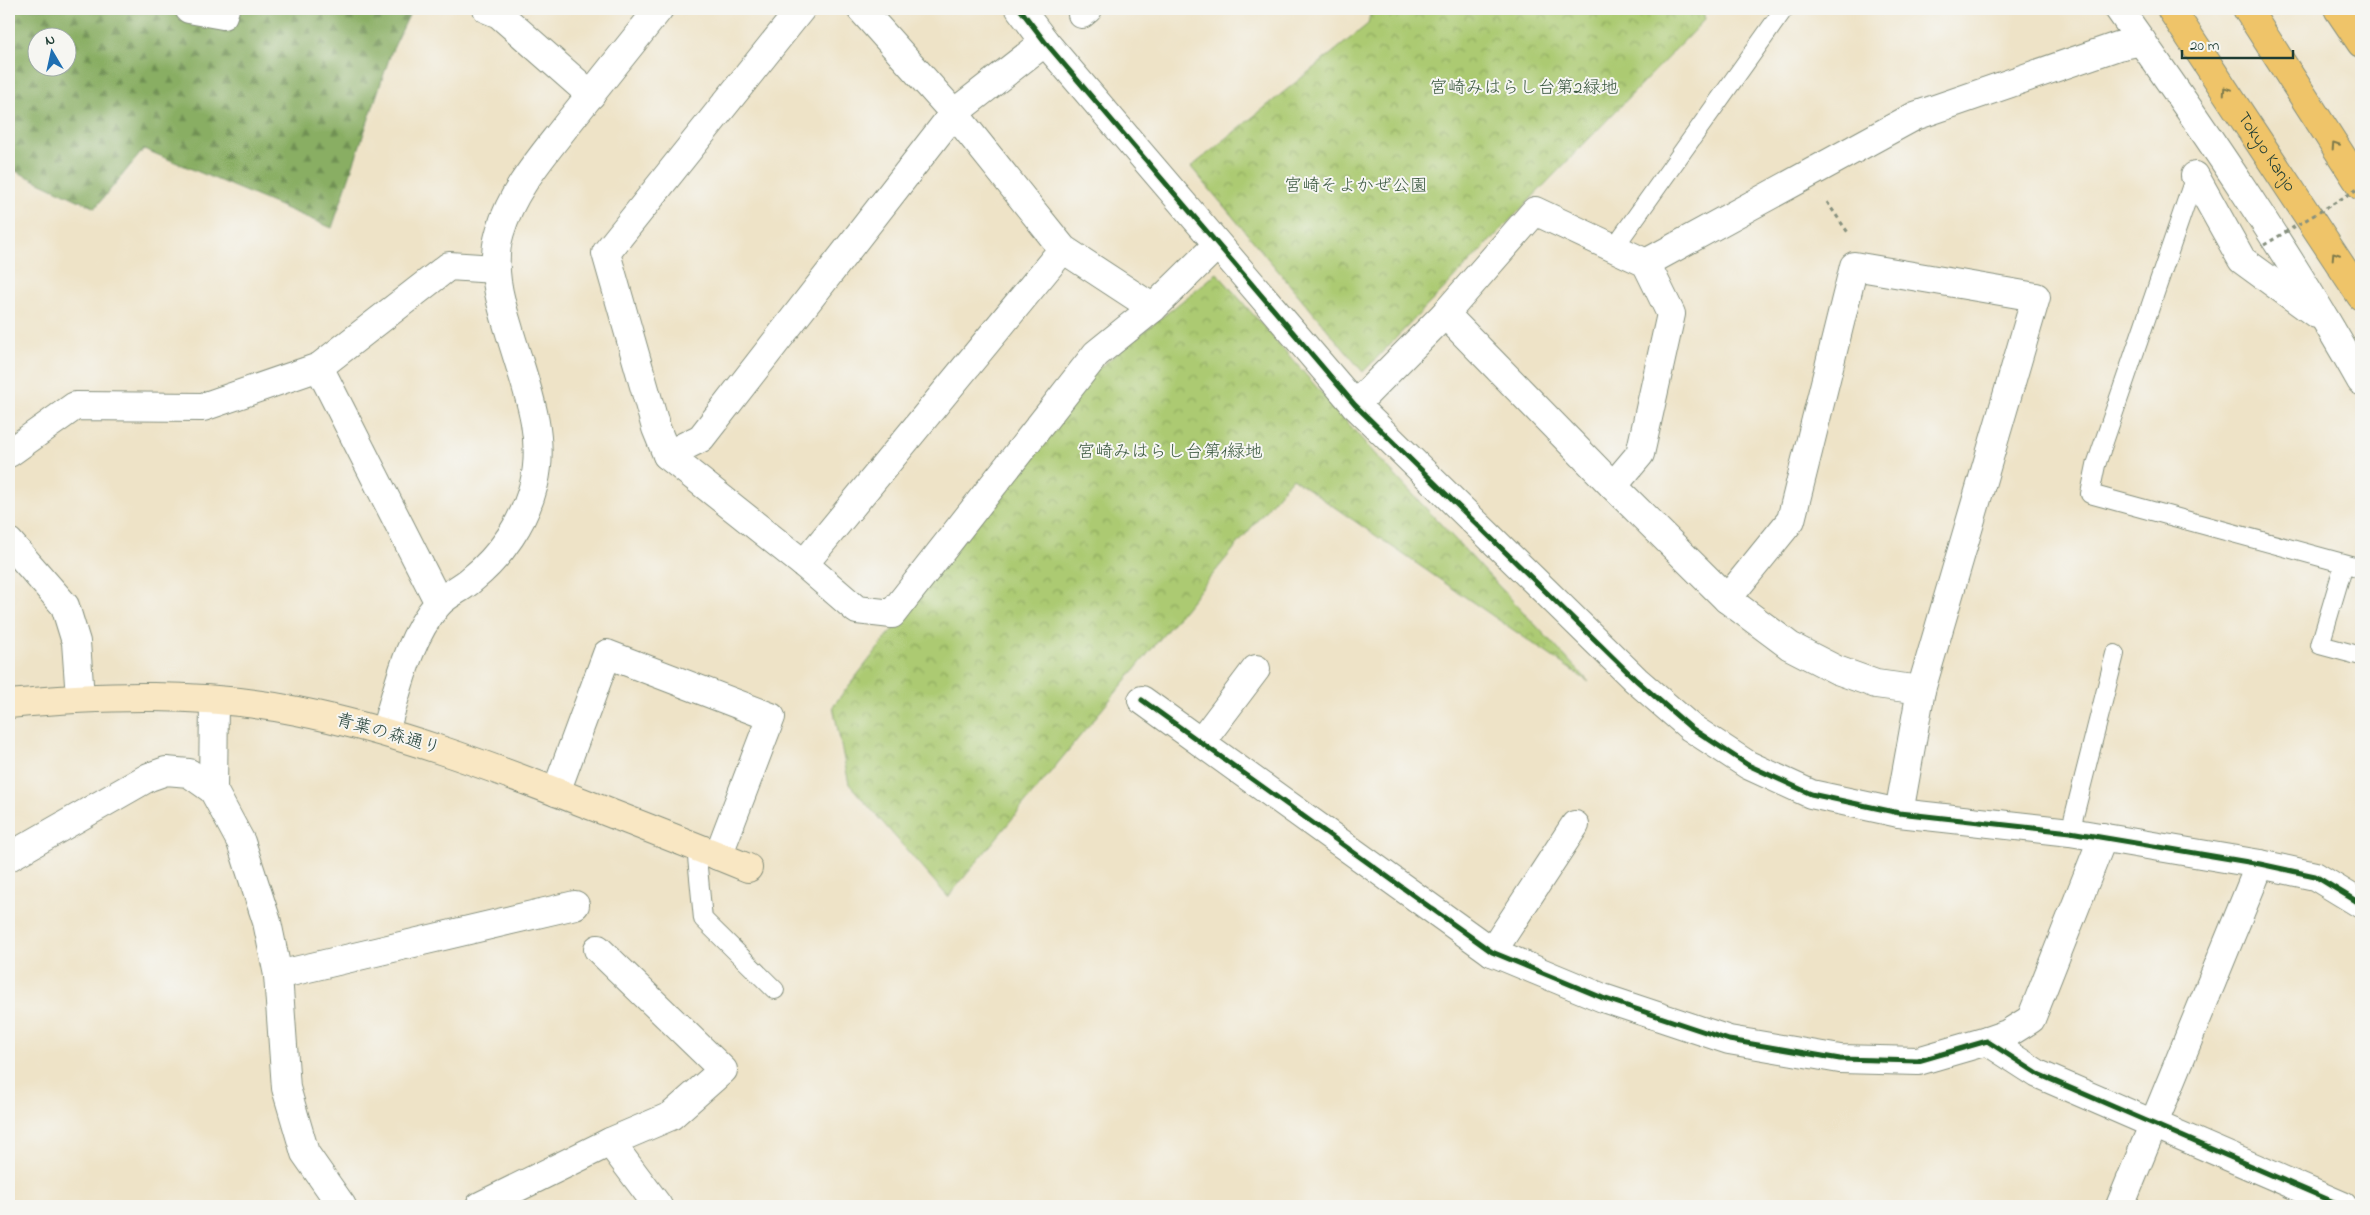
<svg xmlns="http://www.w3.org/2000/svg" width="2370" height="1215" viewBox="0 0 2370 1215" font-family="'Indie Flower','Klee One',sans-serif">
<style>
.forest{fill:url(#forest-firs);stroke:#54764c;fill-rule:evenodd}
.park{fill:url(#park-crowns);stroke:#668453}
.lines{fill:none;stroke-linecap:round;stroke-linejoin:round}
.lane-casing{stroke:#86907e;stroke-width:20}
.street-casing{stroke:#86907e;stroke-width:30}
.secondary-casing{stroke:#86907e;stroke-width:30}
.highway-casing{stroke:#86907e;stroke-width:30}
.path{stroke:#86907e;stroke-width:3;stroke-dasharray:4 4;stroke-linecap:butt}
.lane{stroke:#fff;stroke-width:18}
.street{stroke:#fff;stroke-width:28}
.secondary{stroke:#f9e7c3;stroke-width:28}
.highway{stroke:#efc469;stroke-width:28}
.path-bridge{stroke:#86907e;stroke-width:3;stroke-dasharray:4 4;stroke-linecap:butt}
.cycleway-casing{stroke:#f6f6f2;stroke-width:8}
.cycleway{stroke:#1b5e20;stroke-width:5}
.oneway{stroke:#7d7a4c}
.labels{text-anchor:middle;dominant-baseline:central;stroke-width:4;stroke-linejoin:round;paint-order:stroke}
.park-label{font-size:18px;fill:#3b5940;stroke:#f6f6f2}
.street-label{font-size:18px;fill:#1f3d34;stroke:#f6f6f2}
</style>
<defs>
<pattern id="forest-firs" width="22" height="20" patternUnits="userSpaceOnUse" patternTransform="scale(1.25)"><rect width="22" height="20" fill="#89ae64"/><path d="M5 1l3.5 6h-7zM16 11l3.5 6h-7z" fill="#6f8f53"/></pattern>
<pattern id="park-crowns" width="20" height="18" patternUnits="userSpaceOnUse" patternTransform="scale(1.25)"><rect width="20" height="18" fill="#acca72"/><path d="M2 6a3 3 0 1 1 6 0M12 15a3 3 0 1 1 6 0" fill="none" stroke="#8ba55e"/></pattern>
</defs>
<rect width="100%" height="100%" fill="#f6f6f2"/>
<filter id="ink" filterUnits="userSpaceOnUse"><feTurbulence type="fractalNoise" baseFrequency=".02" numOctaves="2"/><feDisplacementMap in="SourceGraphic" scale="10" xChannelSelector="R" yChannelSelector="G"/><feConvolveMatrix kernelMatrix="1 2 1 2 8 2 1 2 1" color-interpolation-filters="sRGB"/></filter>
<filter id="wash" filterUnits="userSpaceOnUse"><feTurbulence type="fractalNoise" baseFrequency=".0096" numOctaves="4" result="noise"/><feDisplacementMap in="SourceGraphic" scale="20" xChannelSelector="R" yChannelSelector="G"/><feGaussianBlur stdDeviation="1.12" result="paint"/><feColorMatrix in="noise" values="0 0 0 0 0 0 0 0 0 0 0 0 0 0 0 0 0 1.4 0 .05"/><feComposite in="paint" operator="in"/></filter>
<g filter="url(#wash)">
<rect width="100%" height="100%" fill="#eee3c7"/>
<path class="forest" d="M9 9H412L391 53 332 228 144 149 95 208 9 168ZM38 38H68V68H38Z"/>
<g class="park">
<path d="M1371 9H1702L1705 19 1363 372 1191 167 1368 24Z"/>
<path d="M1217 273 1374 453 1589 682 1292 478 948 897 849 784 833 706 1094 372Z"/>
</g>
</g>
<g filter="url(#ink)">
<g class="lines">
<defs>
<g id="lane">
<path d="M2195 176 2096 465 2090 494 2361 568"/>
<path d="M1613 249 1784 9"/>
<path d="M2344 564 2320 645 2361 656"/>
<path d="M2070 832 2115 654"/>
<path d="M696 847 703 919 775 990"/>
</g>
<g id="street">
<path d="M189 9 223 15 225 9"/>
<path d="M487 9 499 14 591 95"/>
<path d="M801 9 606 253 656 428 667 455 804 564 857 610 892 614 1096 354 1153 308 1217 245"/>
<path d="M861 9 954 113 1063 249 1153 308"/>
<path d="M1020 9 1045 42 1355 405 1636 680 1690 727 1748 765 1811 794 1899 813 2070 832 2260 864 2315 876 2361 904"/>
<path d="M2119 9C2203 128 2290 254 2361 381"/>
<path d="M1082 14 1088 9"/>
<path d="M2195 176 2242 260 2316 314"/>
<path d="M1646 263 1915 116 2118 46 2142 41"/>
<path d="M1445 314 1613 486 1727 599 1790 646 1837 670 1876 684 1921 690"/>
<path d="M319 367 439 603"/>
<path d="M1355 405 1445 314 1535 211 1646 263 1671 314 1640 454 1613 486"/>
<path d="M9 453 75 406 203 407 319 367 449 266 495 269"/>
<path d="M667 455 701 438 954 113 1045 42"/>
<path d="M9 542 65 606 76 642 80 698"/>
<path d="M804 564 1063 249"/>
<path d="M1727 599 1791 520 1854 266 2036 297 1921 690 1899 813"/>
<path d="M1142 700 1492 952 1603 998 1729 1040 1840 1059 1918 1061 1987 1041 2038 1074 2343 1206"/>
<path d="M385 731C398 689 408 638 438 604 447 594 461 589 471 580 501 556 525 521 534 484 547 432 523 379 509 330 499 298 490 265 500 232 512 190 542 157 568 123 598 85 629 47 659 9"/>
<path d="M1201 742 1256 669"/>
<path d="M213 790 214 701"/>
<path d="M556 792 607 654 771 717 718 856"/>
<path d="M9 857 149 777 166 771 189 773 213 790 241 842 267 922 278 975 286 1088 305 1153 342 1206"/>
<path d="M1492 952 1575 825"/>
<path d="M278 975 575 905"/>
<path d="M1987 1041 2007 1034 2031 1019 2103 837"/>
<path d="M610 1142 658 1206"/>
<path d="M480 1206 610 1142 671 1116 723 1070 598 949"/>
<path d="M2120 1206 2260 864"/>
</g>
<path id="secondary" d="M9 704C104 695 203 692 297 711 397 731 492 767 587 804 640 825 695 846 748 868"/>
<g id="highway">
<path id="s1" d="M2171 9 2361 296"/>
<path d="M2247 9 2361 186"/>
<path d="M2338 9 2361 43"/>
</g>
</defs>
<use href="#lane" class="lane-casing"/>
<use href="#street" class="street-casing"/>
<use href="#secondary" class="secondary-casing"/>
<use href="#highway" class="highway-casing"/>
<path class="path" d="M1827 202 1849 234"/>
<use href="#lane" class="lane"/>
<use href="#street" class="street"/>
<use href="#secondary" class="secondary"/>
<use href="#highway" class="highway"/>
<path class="path-bridge" d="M2264 245 2361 187"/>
<defs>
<g id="cycleway">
<path d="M1020 9 1045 42 1355 405 1636 680 1690 727 1748 765 1811 794 1899 813 2070 832 2260 864 2315 876 2361 904"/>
<path d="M1142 700 1492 952 1603 998 1729 1040 1840 1059 1918 1061 1987 1041 2038 1074 2343 1206"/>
</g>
</defs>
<use href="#cycleway" class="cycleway-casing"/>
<use href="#cycleway" class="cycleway"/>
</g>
<defs><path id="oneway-chevron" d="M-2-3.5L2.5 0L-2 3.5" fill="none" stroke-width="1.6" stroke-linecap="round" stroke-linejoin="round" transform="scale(1.25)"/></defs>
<g class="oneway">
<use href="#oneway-chevron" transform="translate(2226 90) rotate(-124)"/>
<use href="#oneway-chevron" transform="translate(2335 145) rotate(-123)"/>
<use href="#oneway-chevron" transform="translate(2335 255) rotate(-123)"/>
</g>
</g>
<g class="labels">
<g class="park-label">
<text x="1524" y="89">宮崎みはらし台第2緑地</text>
<text x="1356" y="187">宮崎そよかぜ公園</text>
<text x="1170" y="453">宮崎みはらし台第1緑地</text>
</g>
<g class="street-label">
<text stroke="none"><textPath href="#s1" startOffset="172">Tokyo Kanjo</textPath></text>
<text transform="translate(388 735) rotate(16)">青葉の森通り</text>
</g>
</g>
<rect width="2370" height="1215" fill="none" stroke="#f6f6f2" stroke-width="30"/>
<g transform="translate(52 52) rotate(351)"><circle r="24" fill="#f6f6f2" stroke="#a0aca6"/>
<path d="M0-4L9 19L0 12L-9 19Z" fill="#1f6fb2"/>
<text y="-8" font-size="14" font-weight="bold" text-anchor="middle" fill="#1f3d34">N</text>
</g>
<path d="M2182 50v8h111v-8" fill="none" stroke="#1f3d34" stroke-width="2.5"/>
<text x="2190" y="50" font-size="15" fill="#1f3d34" stroke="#f6f6f2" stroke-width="4" paint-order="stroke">20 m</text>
</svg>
